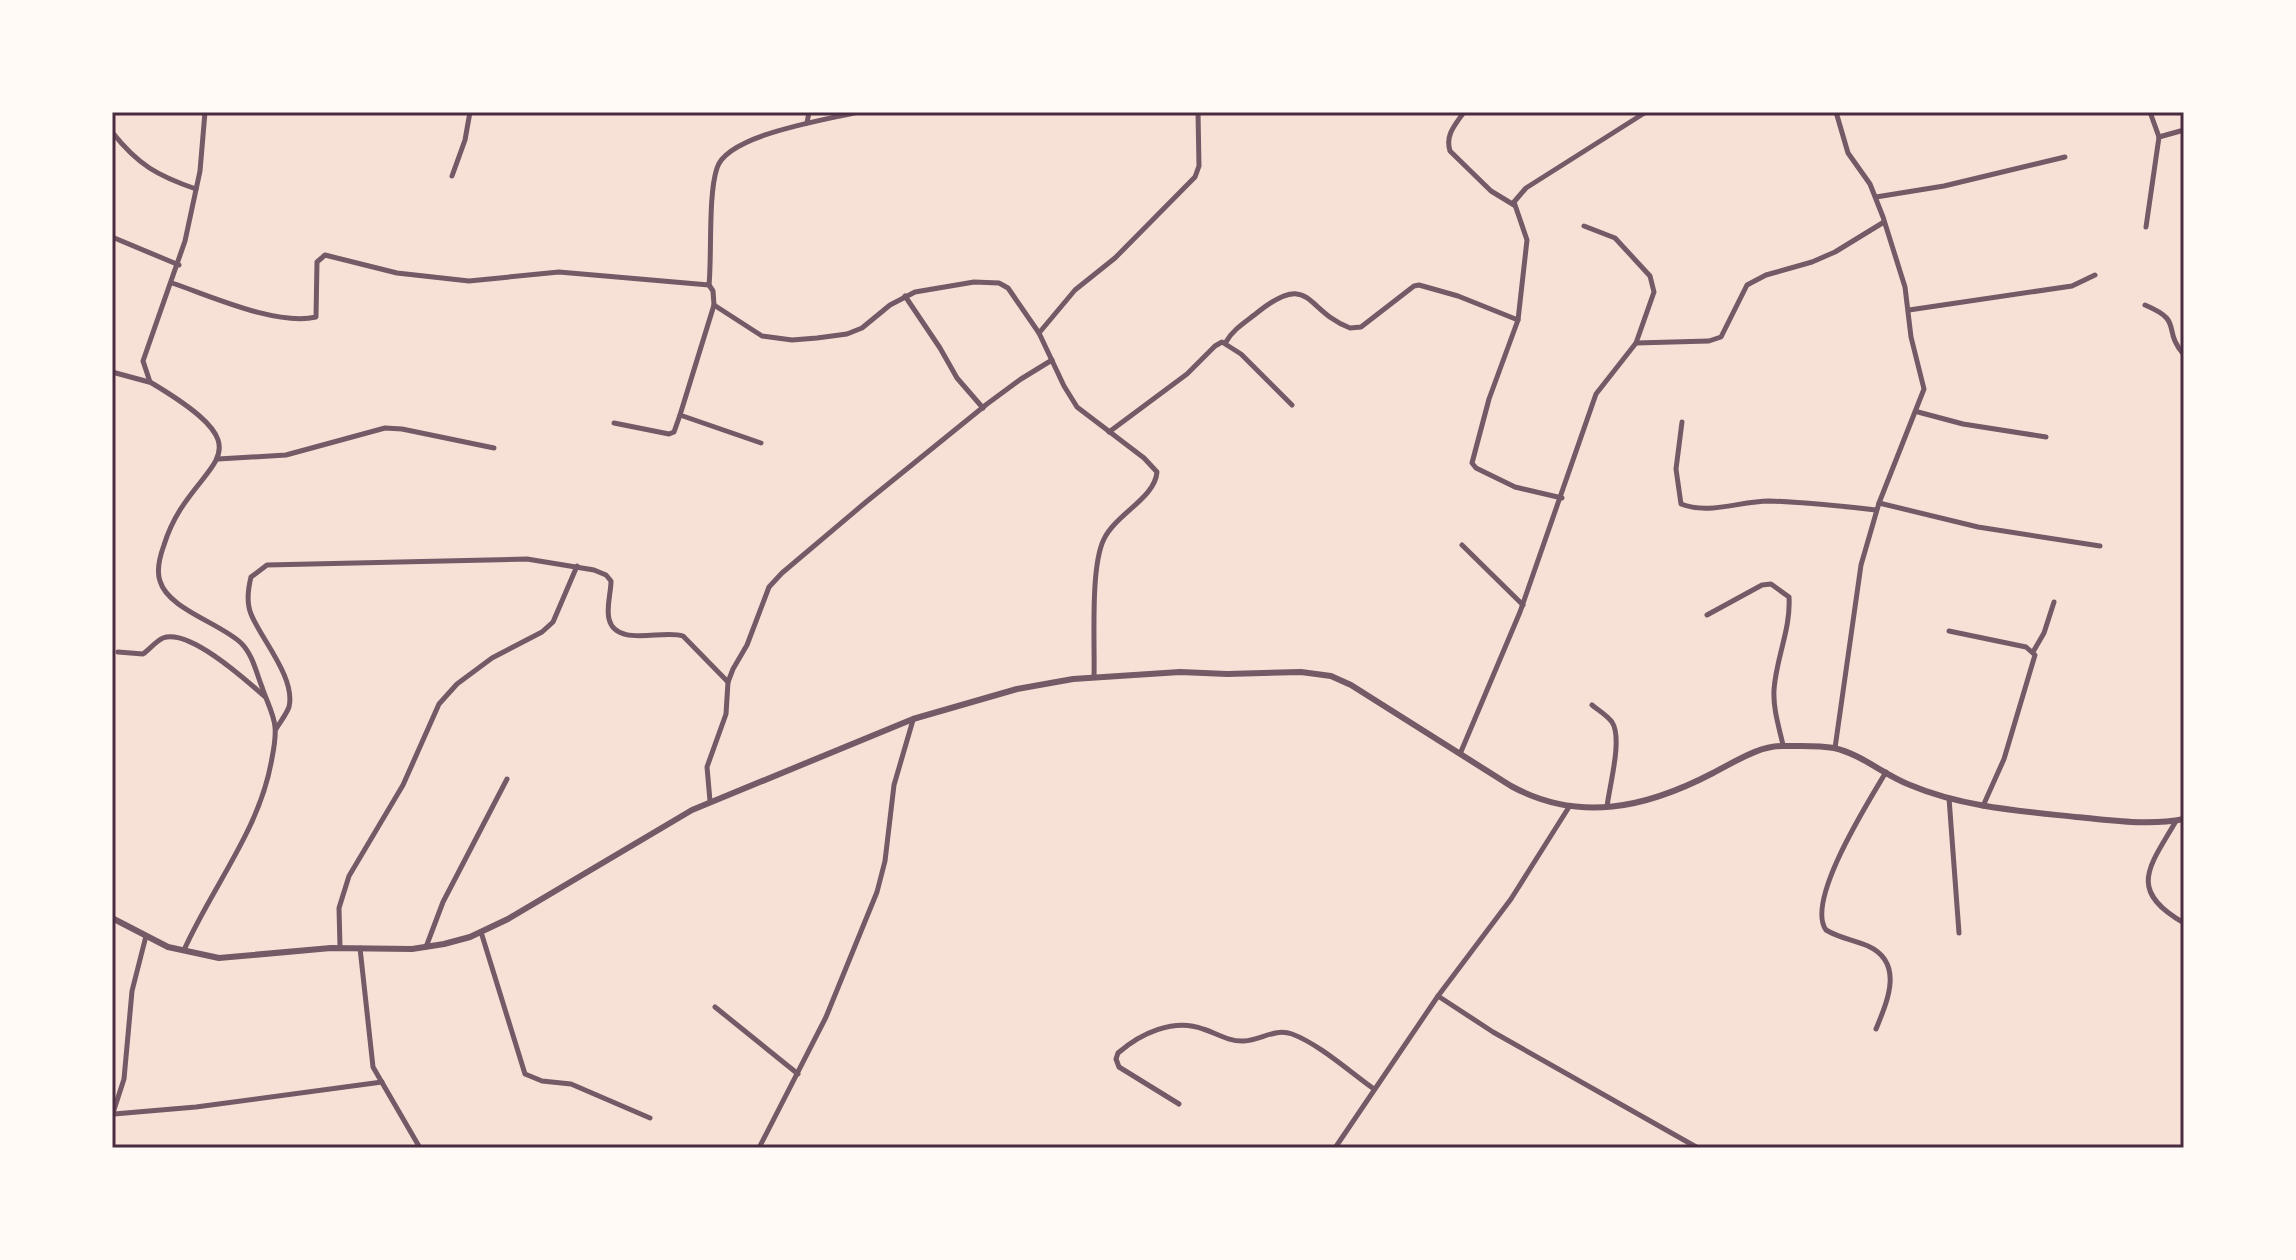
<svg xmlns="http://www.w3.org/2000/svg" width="2296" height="1260" viewBox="0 0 2296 1260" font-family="Barlow,sans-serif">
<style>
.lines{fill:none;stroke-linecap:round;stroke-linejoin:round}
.minor{stroke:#755966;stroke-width:5}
.tertiary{stroke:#755966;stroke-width:6}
.neatline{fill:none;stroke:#4a2c40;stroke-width:3}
</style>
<rect width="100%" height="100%" fill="#f7e1d7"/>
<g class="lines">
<g class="minor">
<path d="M1464 112C1455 125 1445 135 1450 151L1491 191 1514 205"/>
<path d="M807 123 809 112"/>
<path d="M112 132C138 165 158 176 196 189"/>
<path d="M2159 137 2184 130"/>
<path d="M452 176 465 140 470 112"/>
<path d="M1876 197 1944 186 2065 157"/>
<path d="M2146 227 2159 137 2150 112"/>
<path d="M112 237 179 265"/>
<path d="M172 283C211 296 276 326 316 317L317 262 325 255 397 273 469 281 559 272 709 285C712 254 708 195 717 168 728 134 827 120 858 112"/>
<path d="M709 285 713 291 714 305 762 336 792 340 817 338 847 334 862 328 890 305 915 292 974 282 999 283 1008 288 1039 333 1064 386 1077 407 1144 458 1157 472C1155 498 1116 514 1104 539 1090 567 1095 643 1094 677"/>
<path d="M905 296 940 348 957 378 983 408"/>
<path d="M714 305 680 415 761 443"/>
<path d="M2145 305C2185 322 2161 328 2184 355"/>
<path d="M1909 310 2072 286 2095 275"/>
<path d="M1039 333 1075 290 1115 258 1195 177 1199 166 1198 112"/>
<path d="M1226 342C1233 329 1247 321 1258 312 1311 270 1305 311 1350 328L1361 327 1414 286 1419 285 1458 296 1518 320"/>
<path d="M1636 343 1709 341 1721 337 1747 285 1766 275 1812 262 1835 252 1884 222"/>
<path d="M112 372 149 382"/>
<path d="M1918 412 1963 424 2046 437"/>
<path d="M1682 422 1676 469 1681 504C1709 515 1740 501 1769 501 1805 502 1841 506 1876 510"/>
<path d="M614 423 669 434 674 432 680 415"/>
<path d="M1109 432 1187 374 1215 346 1222 342 1241 354 1292 405"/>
<path d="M218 459 286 455 385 428 402 429 494 448"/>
<path d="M1562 498 1515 487 1476 468 1472 463 1489 399 1518 320 1527 240 1514 202 1526 188 1646 112"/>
<path d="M1879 503 1978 527 2100 546"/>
<path d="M1462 545 1523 605"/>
<path d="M1707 615 1762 585 1771 584 1789 597C1791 629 1776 658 1774 690 1773 709 1779 727 1783 745"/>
<path d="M1949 631 2026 647 2035 655 2004 759 1983 806"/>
<path d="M118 652 143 654C150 649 156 641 163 638 189 628 246 680 264 696"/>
<path d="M2033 652 2044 633 2054 602"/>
<path d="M1592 705C1598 710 1607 715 1612 722 1623 739 1609 787 1607 807"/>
<path d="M276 729C280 722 286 715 289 707 296 678 261 639 251 614 246 602 248 589 251 577L267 565 527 559 594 570 606 575 611 581C611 593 606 607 609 619 616 648 663 629 683 636L728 682"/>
<path d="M1835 748 1861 565 1879 503 1924 389 1911 337 1905 287 1883 217 1870 184 1848 153 1836 112"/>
<path d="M1460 754 1520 612 1596 394 1636 343 1654 292 1650 276 1615 238 1584 226"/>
<path d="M1949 798 1959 933"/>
<path d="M710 801 707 767 726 714 728 682 733 669 747 645 769 587 782 573 866 502 987 404 1021 379 1052 360"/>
<path d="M2176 821C2150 866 2126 890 2184 923"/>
<path d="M481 932 525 1074 542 1081 571 1084 650 1118"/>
<path d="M340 947 339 908 349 876 403 785 439 704 457 684 492 658 542 632 553 622 577 566"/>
<path d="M426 947 443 902 507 779"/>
<path d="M360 948 373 1067 420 1148"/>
<path d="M184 950C213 885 260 830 272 758 274 748 276 737 275 727 274 714 266 700 262 687 256 672 253 655 241 643 220 623 168 609 160 581 156 570 160 556 164 545 191 457 281 460 150 382L143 361 185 241 200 171 205 112"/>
<path d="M1438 996 1493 1032 1698 1148"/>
<path d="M715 1007 798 1074"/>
<path d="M1876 1029C1887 1002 1905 963 1868 946 1854 940 1839 938 1826 930 1805 901 1869 801 1886 772"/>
<path d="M1179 1104 1119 1067 1116 1059 1118 1053C1141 1033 1174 1018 1203 1029 1216 1033 1229 1042 1244 1041 1261 1040 1275 1028 1292 1034 1319 1044 1350 1072 1374 1089"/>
<path d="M114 1114 196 1107 382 1082"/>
<path d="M112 1116 124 1079 132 991 146 936"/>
<path d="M759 1148 826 1017 877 892 885 861 894 785 913 720"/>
<path d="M1335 1148 1438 996 1511 899 1569 807"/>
</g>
<path class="tertiary" d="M112 918 168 947 219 958 331 948 412 949 444 944 470 937 508 919 692 810 913 719 1017 689 1073 679 1180 672 1227 674 1301 672 1331 676 1351 685 1511 786C1579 823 1646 808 1713 773 1735 762 1759 745 1785 746 1801 746 1818 745 1834 748 1861 754 1884 775 1910 785 1962 807 2020 811 2076 817 2112 820 2148 826 2184 819"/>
</g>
<rect width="2296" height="1260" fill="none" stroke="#fffaf5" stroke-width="228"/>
<rect x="114" y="114" width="2068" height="1032" class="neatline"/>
</svg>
